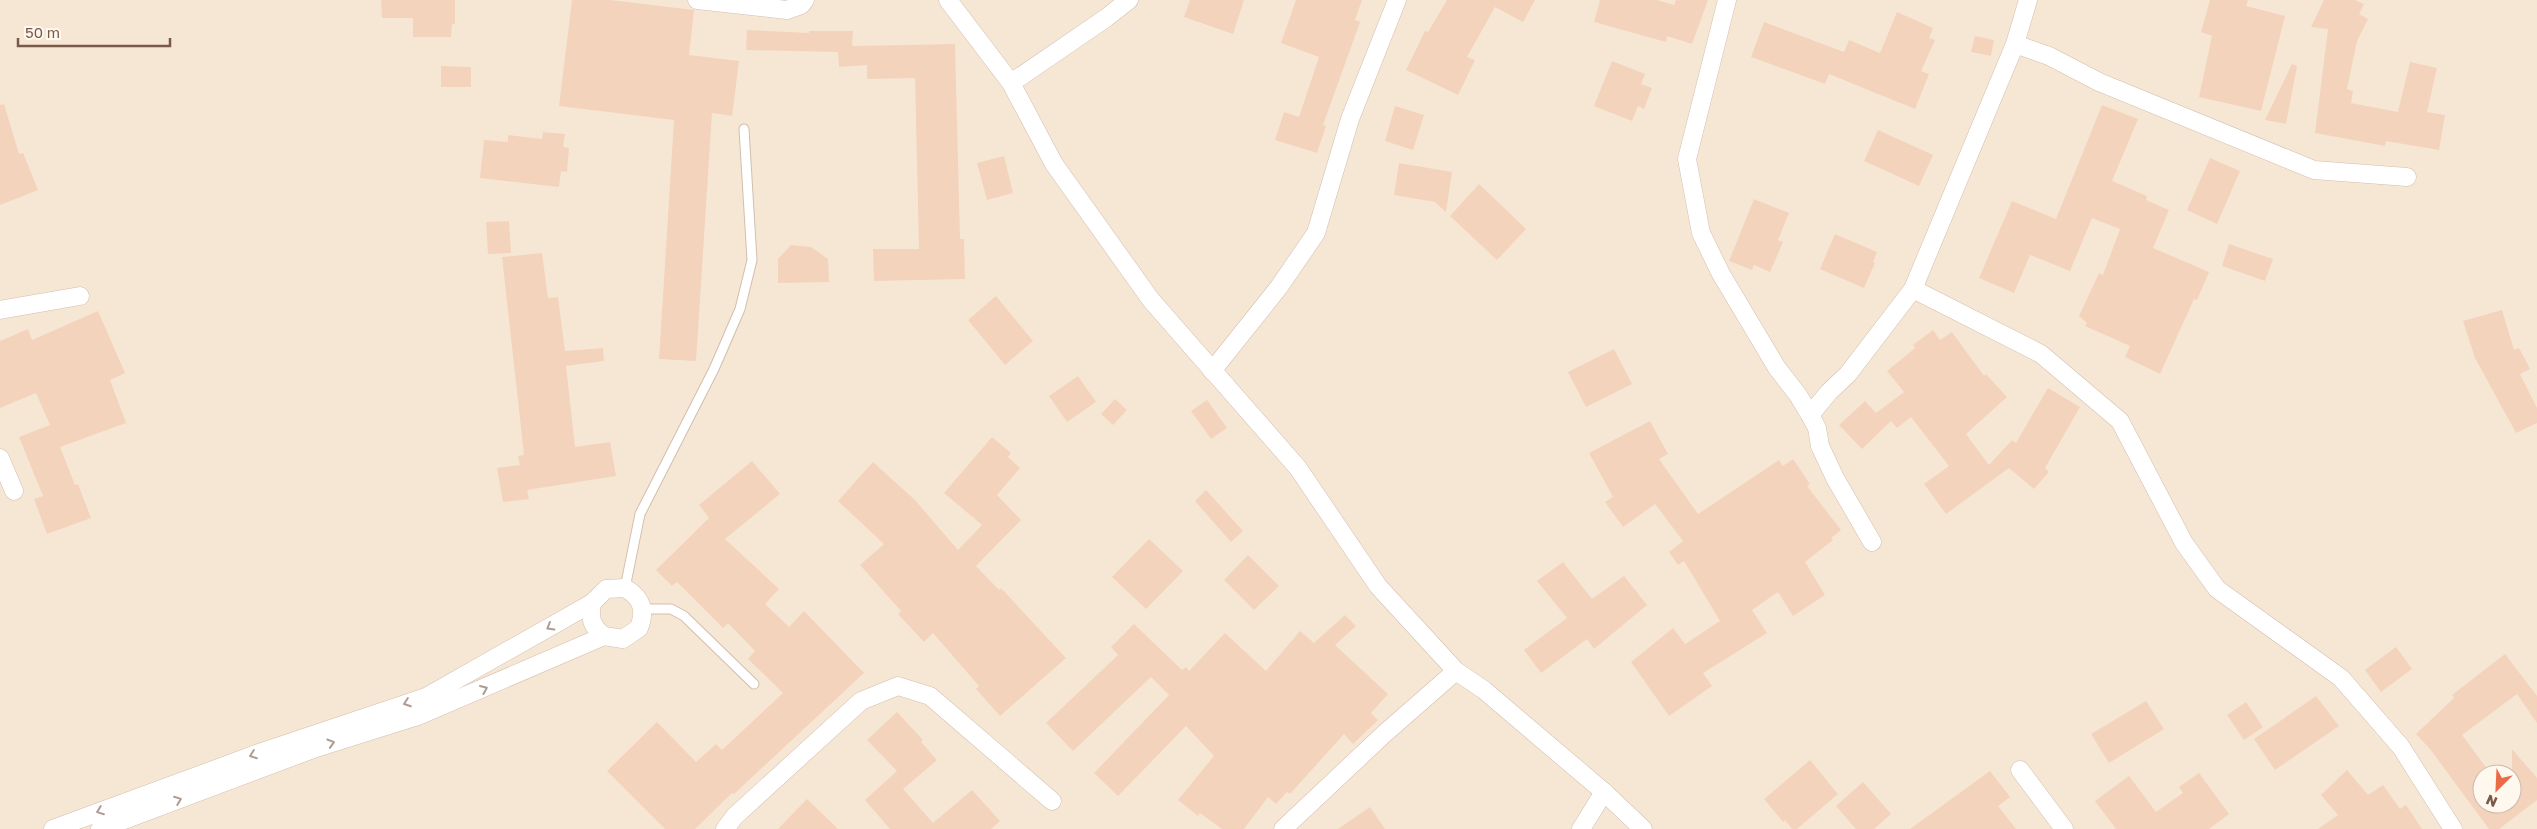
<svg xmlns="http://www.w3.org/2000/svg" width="2537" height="829" viewBox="0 0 2537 829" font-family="'Golos Text',sans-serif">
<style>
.residential{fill:#f6e7d5;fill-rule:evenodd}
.building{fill:#f4d3bd}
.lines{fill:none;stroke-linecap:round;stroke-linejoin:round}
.lane-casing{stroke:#d3beae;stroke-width:11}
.street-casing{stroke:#d3beae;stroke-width:19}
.lane{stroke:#fff;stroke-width:9}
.street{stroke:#fff;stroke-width:18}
.oneway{stroke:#af9c92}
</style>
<rect width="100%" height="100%" fill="#fdf5e7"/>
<path class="residential" d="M0 0H2537V829H0ZM2482 774H2512V804H2482Z"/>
<g class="building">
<path d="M381 0H455V24H452L451 37H413V18H382Z"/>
<path d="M572 0H610L694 10 689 55 739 61 732 116 712 113 696 361 659 359 674 120 559 106Z"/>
<path d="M1190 0H1244L1233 34 1184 17Z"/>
<path d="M1296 0H1362L1355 20 1360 22 1323 125 1326 126 1317 153 1275 140 1284 112 1299 117 1319 57 1281 43Z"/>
<path d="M1447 0H1535L1523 22 1495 7 1467 57 1475 60 1458 95 1406 70 1425 31 1428 32Z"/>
<path d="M1600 0H1657L1674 5 1676 0H1708L1692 44 1667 36 1666 42 1594 22Z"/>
<path d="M2210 0H2248L2246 6 2285 16 2261 111 2199 97 2212 36 2201 32Z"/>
<path d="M2324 0H2355L2364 4 2359 14 2368 19 2357 41 2347 89 2353 91 2351 103 2398 112 2410 62 2437 68 2427 112 2445 115 2439 150 2386 141 2385 146 2315 133 2328 29 2311 27Z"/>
<path d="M1897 12 1933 28 1929 38 1935 40 1921 71 1929 74 1915 109 1829 74 1825 84 1751 57 1764 22 1844 52 1849 40 1880 53Z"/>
<path d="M747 30 809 33V31H853L852 46 955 44 960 239H964L965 279 874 281 873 249H919L915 78 867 79V65L839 67 838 52 746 50Z"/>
<path d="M1975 36 1994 40 1991 56 1971 52Z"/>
<path d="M1612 61 1645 74 1641 84 1652 88 1644 109 1638 106 1632 121 1594 106Z"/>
<path d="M2292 64 2297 66 2286 124 2265 120Z"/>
<path d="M441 66 471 67V87H441Z"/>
<path d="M4 104 19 154 23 153 38 190 0 205V105Z"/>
<path d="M2102 105 2138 119 2112 181 2147 196 2146 200 2169 210 2153 248 2209 272 2197 300 2194 299 2160 374 2125 357 2130 346 2085 326 2087 323 2079 316 2099 273 2103 275 2120 229 2092 218 2070 271 2030 255 2014 293 1979 278 2012 201 2056 219Z"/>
<path d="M1395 106 1424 115 1413 150 1385 141Z"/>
<path d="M1878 130 1933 155 1919 186 1864 161Z"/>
<path d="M543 132 565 134 563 147 569 148 567 172 561 171 559 187 480 178 484 140 508 142V135L542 139Z"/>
<path d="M1004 156 1013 193 987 200 977 163Z"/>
<path d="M2210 158 2240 171 2217 224 2187 210Z"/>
<path d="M1399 163 1452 172 1446 212 1435 202 1394 195Z"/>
<path d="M1479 184 1526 229 1497 260 1450 216Z"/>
<path d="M1754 199 1789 213 1778 240 1783 242 1770 272 1754 265 1752 270 1729 261Z"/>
<path d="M509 221 511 253 488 254 486 222Z"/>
<path d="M1835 234 1877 252 1873 262 1875 263 1864 288 1820 269Z"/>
<path d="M2229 244 2273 259 2265 281 2222 266Z"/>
<path d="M791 245 811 247 828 259 829 282 778 283V259Z"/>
<path d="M542 253 548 298 558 297 565 351 603 348 604 361 566 366 575 447 610 442 616 476 527 490 529 499 503 502 497 468 520 465 518 456 524 455 502 257Z"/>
<path d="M996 296 1033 341 1005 365 968 320Z"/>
<path d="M2502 310 2514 350 2519 348 2530 369 2520 374 2537 408V423L2516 433 2475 358 2463 321Z"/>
<path d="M98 311 125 373 110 380 126 423 60 447 75 485 78 484 91 518 47 534 34 499 43 496 19 437 50 425 36 393 0 408V341L28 329 32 340Z"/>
<path d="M1933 330 1940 340 1952 332 1984 376 1986 374 2007 397 1966 434 1989 465 2012 440 2016 443 2048 388 2080 407 2045 468 2049 472 2034 489 2009 468 1946 514 1924 484 1949 466 1911 417 1897 428 1891 421 1862 449 1839 425 1865 401 1876 413 1904 392 1887 371 1915 348 1913 345Z"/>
<path d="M1614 349 1632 384 1586 407 1568 372Z"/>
<path d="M1078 376 1096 402 1067 422 1049 396Z"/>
<path d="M1115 399 1127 410 1113 425 1101 414Z"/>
<path d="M1207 400 1227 428 1211 439 1191 411Z"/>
<path d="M1650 421 1668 454 1659 459 1698 514 1779 460 1783 466 1793 459 1810 484 1807 486 1841 530 1831 538 1833 540 1805 562 1825 595 1793 616 1778 592 1752 610 1767 633 1703 673 1712 686 1669 716 1631 662 1673 628 1685 644 1720 621 1684 561 1678 565 1669 552 1683 541 1655 504 1623 527 1605 502 1613 497 1589 453Z"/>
<path d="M992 437 1011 453 1008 457 1020 468 997 495 1021 520 976 566 999 590 1001 588 1066 658 1000 716 976 689 979 686 933 633 924 642 898 614 901 611 860 565 884 544 838 501 873 462 915 500 958 550 982 525 944 493Z"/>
<path d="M752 461 780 494 725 539 779 589 765 604 789 627 804 611 864 673 734 794 732 793 695 829H665L607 771 657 722 696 762 716 744 722 750 783 693 748 659 755 651 728 623 723 628 677 582 672 586 656 570 709 518 699 505Z"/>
<path d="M1206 490 1243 531 1231 542 1195 501Z"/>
<path d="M1149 539 1183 571 1146 609 1112 577Z"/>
<path d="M1248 555 1279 586 1254 610 1224 580Z"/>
<path d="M1563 562 1592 599 1624 576 1647 605 1594 649 1587 639 1541 673 1524 650 1567 618 1537 581Z"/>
<path d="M1345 615 1356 626 1335 645 1388 694 1371 713 1378 720 1353 744 1344 734 1290 794 1287 792 1276 804 1268 797 1244 829H1222L1200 813 1198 816 1178 800 1214 756 1186 726 1118 796 1094 773 1169 695 1151 677 1073 751 1046 723 1118 655 1111 647 1134 624 1182 670 1186 667 1189 671 1225 633 1266 671 1300 631 1314 643Z"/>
<path d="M2396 647 2412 669 2381 692 2365 670Z"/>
<path d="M2505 654 2537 696V723L2517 694 2462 735 2491 774H2482V804H2512V749L2537 778V800L2499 829H2489L2430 749 2416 734 2454 698 2452 695Z"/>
<path d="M2316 696 2339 726 2275 770 2254 739Z"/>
<path d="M2146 701 2164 729 2109 763 2091 734Z"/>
<path d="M2246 702 2263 727 2244 740 2227 715Z"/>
<path d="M897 712 923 740 921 742 937 760 903 789 933 823 972 790 1000 821 991 829H890L865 800 897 771 867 740Z"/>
<path d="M1810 760 1838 794 1797 829H1792L1785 820 1783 822 1764 799Z"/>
<path d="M2347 770 2368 795 2383 785 2400 809 2406 805 2422 829H2318L2338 815 2321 795Z"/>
<path d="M1990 771 2010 797 1998 806 2016 829H1910Z"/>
<path d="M2199 773 2229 814 2209 829H2116L2095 801 2129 776 2156 812 2183 793 2179 787Z"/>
<path d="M1863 782 1891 814 1874 829H1856L1836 806Z"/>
<path d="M807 799 838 829H778Z"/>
<path d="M1370 807 1385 829H1338Z"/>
</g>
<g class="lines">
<defs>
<g id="lane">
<path d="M625 588 640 514 714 369 740 309 752 260 744 129"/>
<path d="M643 609H671L684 616 754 684"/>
</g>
<g id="street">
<path d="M697 0 787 10 801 5 805 0"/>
<path d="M948 0 1011 83 1054 164 1151 300 1298 468 1378 586 1456 671 1484 690 1604 792 1643 829"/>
<path d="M1727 0 1687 159 1701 233 1721 274 1777 368 1798 395 1810 415 1817 428 1820 446 1835 478 1872 542"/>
<path d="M2015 44 2049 56 2099 82 2314 170 2407 177"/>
<path d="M1011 83 1106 18 1129 0"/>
<path d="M1913 289 2041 354 2120 421 2184 543 2217 589 2341 678 2401 747 2453 829"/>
<path d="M0 310 80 296"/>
<path d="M1212 371 1279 287 1316 233 1350 119 1397 0"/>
<path d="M1810 415 1829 392 1848 374 1913 289 2015 44 2028 0"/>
<path d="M0 458 14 491"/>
<path d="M2020 770 2064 829"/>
<path d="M53 829 262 752 426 697 592 603"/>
<path d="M100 829 313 749 418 716 604 636 623 639 639 628C646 610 642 598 625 588L606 589 592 603C589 618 592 627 604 636"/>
<path d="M725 829 735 816 861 701 898 686 930 696 1052 801"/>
<path d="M1283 829 1384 734 1456 671"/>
<path d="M1581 829 1604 792"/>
</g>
</defs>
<use href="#lane" class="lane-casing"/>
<use href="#street" class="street-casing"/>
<use href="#lane" class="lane"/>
<use href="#street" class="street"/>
</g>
<defs><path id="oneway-chevron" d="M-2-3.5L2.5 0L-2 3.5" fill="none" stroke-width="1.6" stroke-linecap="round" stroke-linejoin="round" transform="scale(1.25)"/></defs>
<g class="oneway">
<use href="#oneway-chevron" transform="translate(550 627) rotate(150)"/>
<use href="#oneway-chevron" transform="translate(484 689) rotate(-23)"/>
<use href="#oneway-chevron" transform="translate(407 703) rotate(160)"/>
<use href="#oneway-chevron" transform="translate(331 743) rotate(-17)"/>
<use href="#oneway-chevron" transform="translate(253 755) rotate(160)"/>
<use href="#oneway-chevron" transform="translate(178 800) rotate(-21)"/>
<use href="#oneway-chevron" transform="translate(100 811) rotate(159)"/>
</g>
<g transform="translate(2497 789) rotate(204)"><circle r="24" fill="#fff8ee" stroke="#c9b9ac"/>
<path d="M0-4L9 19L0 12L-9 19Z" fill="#ec6b47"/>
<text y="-8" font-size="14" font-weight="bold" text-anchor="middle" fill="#795a49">N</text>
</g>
<path d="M18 38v8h152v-8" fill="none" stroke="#795a49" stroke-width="2.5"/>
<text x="25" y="38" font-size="15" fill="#795a49" stroke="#fff8ee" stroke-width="4" paint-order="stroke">50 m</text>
</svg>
